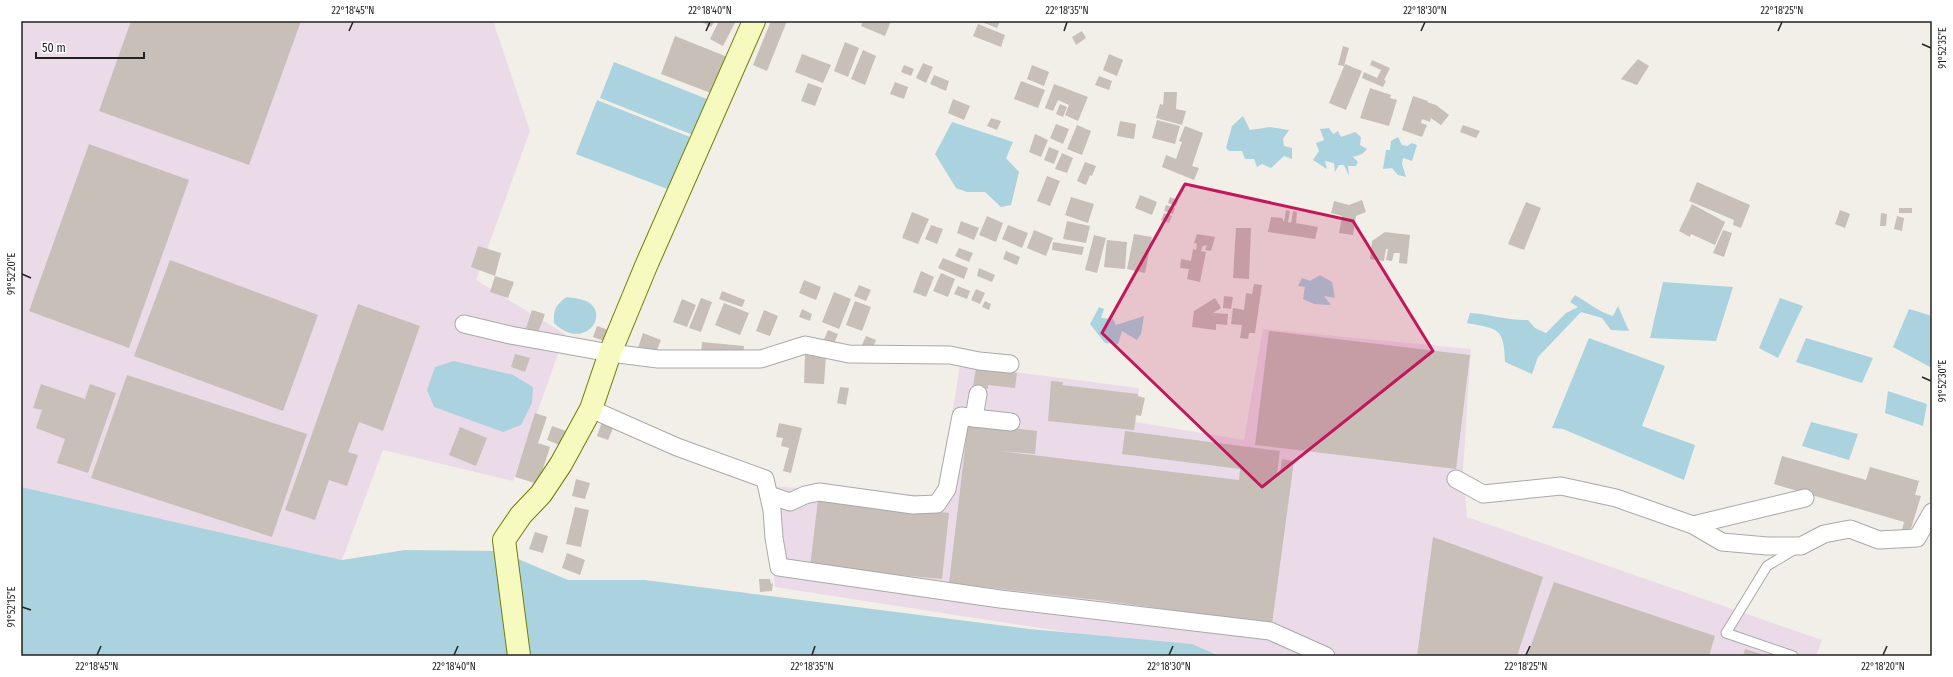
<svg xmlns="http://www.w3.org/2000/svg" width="1953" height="677" viewBox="0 0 1953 677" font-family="'Fira Sans Condensed',sans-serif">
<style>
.industrial{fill:#ebdbe8}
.water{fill:#aad3df}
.building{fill:#c7bfb8}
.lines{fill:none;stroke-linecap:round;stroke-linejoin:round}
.service-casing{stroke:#a9a9a9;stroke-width:11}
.minor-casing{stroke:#a9a9a9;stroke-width:19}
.secondary-casing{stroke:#707d05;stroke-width:24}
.service{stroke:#fff;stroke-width:9}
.minor{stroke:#fff;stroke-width:17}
.secondary{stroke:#f7fabf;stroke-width:22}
.marked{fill:#c2185b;fill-opacity:0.2;stroke:#c2185b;stroke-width:3;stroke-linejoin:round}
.ticks{fill:none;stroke:#222;stroke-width:1.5}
.neatline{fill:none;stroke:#222;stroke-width:1.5}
.ticks-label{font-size:10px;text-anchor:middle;fill:#222}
</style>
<rect width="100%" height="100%" fill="#f2efe9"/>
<g class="industrial">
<path d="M21 21H493L530 131 476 280 565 334 513 481 383 450 342 560 21 487Z"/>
<path d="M1263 329 1471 349 1463 470 1467 517 1822 640 1816 656H1220L775 587 766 486 939 496 960 365 1139 388 1136 422 1244 440Z"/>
</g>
<g class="water">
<path d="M614 62 712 101 698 137 600 98Z"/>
<path d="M597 100 690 137 670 190 576 154Z"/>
<path d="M1243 116 1250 130 1270 127 1289 130 1283 139 1284 146 1292 148V159L1284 156 1271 168 1262 164 1257 167 1254 159H1245L1242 151H1229L1226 148 1232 126Z"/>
<path d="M952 122 1013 142 1006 158 1019 172 1011 205 1001 207 985 192H967L956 188 935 154Z"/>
<path d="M1329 128 1333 134 1338 131 1341 137 1355 132 1361 137 1360 145 1367 149 1362 154 1353 157 1358 162 1356 166H1348L1349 176 1344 165H1339L1335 172 1334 163 1325 161 1327 169 1313 160 1319 151 1316 143 1324 140 1320 129Z"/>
<path d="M1398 137 1402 145 1407 146 1412 143 1417 145 1412 161 1403 158 1402 164 1406 177 1398 175 1392 168 1383 169 1386 150H1390L1391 141Z"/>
<path d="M1320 275 1332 282 1335 298 1324 296 1331 305 1314 304 1303 299 1305 287 1298 286 1302 278 1310 281Z"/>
<path d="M1663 282 1733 287 1716 341 1650 338Z"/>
<path d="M1575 295C1587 302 1601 313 1613 316L1618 306 1629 331 1611 330 1602 318 1581 312 1538 357 1532 374 1505 362C1504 327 1498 329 1467 323L1470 313C1490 314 1509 321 1528 320L1535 328 1546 333 1566 313 1578 307 1570 302Z"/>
<path d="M567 297C574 298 585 299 591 304 608 320 581 350 554 323 553 310 556 304 567 297Z"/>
<path d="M1780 298 1803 306 1778 358 1759 348Z"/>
<path d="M1099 307 1104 309 1101 318 1113 319 1116 325 1144 316 1141 334 1137 340 1122 331 1118 344 1105 343 1090 324Z"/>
<path d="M1909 309 1932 316V368L1893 347Z"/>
<path d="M1589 338 1665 366 1642 426 1695 445 1684 480 1563 429 1552 428Z"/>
<path d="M1806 338 1873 358 1862 383 1796 362Z"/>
<path d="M454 361 513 375 533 387 532 403 521 425 503 432 434 407 427 390 435 367Z"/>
<path d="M1888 391 1927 404 1923 426 1885 413Z"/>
<path d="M1811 422 1858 434 1849 460 1802 446Z"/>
<path d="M21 487 342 560 405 550 499 551 568 580H645L1029 629 1192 644 1219 656H21Z"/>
</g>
<g class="building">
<path d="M131 21H301L249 165 99 111Z"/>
<path d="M700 21H715L711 27Z"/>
<path d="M719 21H736L723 46 710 39Z"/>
<path d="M771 21H787L767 71 753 65Z"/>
<path d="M863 21H891L885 36 861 26Z"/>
<path d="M979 21H1000L997 28Z"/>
<path d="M978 24 1005 35 1001 47 973 36Z"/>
<path d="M1082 31 1086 38 1076 45 1072 37Z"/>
<path d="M675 36 730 58 716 95 661 74Z"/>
<path d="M845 42 859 48 848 77 834 71Z"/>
<path d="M1343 46 1349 48 1344 66 1338 65Z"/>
<path d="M863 50 876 56 865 85 851 79Z"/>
<path d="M802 54 831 65 823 83 795 72Z"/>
<path d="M1109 54 1123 60 1117 76 1103 70Z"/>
<path d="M1638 59 1649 66 1637 85 1621 79Z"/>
<path d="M1372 60 1390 68 1384 80 1386 81 1383 87 1362 78 1364 72 1377 78 1381 70 1370 65Z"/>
<path d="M923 63 933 67 926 83 916 78Z"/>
<path d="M1345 64 1362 71 1346 110 1329 103Z"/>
<path d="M904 65 914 69 911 76 901 72Z"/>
<path d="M1032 65 1049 72 1044 86 1027 79Z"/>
<path d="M934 75 949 81 946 91 930 84Z"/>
<path d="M1099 76 1112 81 1109 90 1095 85Z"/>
<path d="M1021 81 1045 90 1038 108 1014 99Z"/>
<path d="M895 82 908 87 904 99 890 94Z"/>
<path d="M808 83 822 88 815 106 801 101Z"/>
<path d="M1054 84 1088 97 1078 121 1065 115 1069 105 1058 100 1053 111 1045 108Z"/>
<path d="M1370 88 1391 95 1390 98 1397 100 1389 126 1360 118Z"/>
<path d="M1164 92H1177L1176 109 1186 111 1182 125 1156 118 1160 104 1163 105Z"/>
<path d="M1413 96 1428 101 1427 102 1436 105 1449 115 1441 125 1431 118 1430 122 1422 119 1421 123 1427 125 1422 137 1402 130Z"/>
<path d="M953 99 970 106 964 120 948 113Z"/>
<path d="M1060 104 1067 107 1063 117 1056 114Z"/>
<path d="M991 118 1001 121 997 130 987 126Z"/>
<path d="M1157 120 1180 126 1175 144 1152 138Z"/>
<path d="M1120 121 1136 124 1134 139 1117 136Z"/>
<path d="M1056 124 1069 129 1063 144 1050 138Z"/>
<path d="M1077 125 1091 131 1082 155 1067 149Z"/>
<path d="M1463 125 1480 131 1476 138 1460 132Z"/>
<path d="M1185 126 1203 133 1192 166 1199 168 1194 180 1162 167 1166 155 1176 159 1182 142 1179 141Z"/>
<path d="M1035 134 1048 140 1041 157 1029 152Z"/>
<path d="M89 144 189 180 129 348 29 311Z"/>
<path d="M1049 147 1059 151 1054 164 1044 160Z"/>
<path d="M1062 153 1073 158 1067 173 1055 169Z"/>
<path d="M1085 162 1096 166 1092 176 1090 175 1086 185 1077 181Z"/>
<path d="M1047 176 1060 181 1050 206 1037 201Z"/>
<path d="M1697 182 1750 205 1741 228 1733 225 1734 220 1689 201Z"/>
<path d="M1140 195 1157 202 1152 215 1135 208Z"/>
<path d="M1071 197 1094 204 1088 223 1065 215Z"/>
<path d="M1170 197 1178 200 1176 206 1168 203Z"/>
<path d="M1362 200 1366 212 1356 216 1353 235 1339 233 1342 216 1331 213 1334 201 1349 205Z"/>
<path d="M1526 202 1541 208 1524 250 1508 244Z"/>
<path d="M1692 204 1725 222 1715 245 1691 234 1690 237 1679 231Z"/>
<path d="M1166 205 1175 208 1173 214 1164 211Z"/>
<rect x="1899" y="208" width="13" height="5"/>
<path d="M1286 210 1290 211 1288 222 1291 223 1293 211 1297 212 1296 223 1318 227 1315 239 1268 232 1271 217 1282 218 1284 222Z"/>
<path d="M1840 210 1850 214 1845 228 1835 224Z"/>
<path d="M912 212 929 219 918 244 902 238Z"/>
<path d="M1164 213 1172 216 1169 223 1161 220Z"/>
<path d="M1881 213 1887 214 1886 226H1880Z"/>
<path d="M987 216 1003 223 996 242 979 235Z"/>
<path d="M1897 216 1904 218 1902 231 1894 229Z"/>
<path d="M961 221 979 228 974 240 957 233Z"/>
<path d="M1067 221 1090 226 1086 243 1063 239Z"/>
<path d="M931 225 943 229 937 244 925 239Z"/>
<path d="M1008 225 1028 233 1022 248 1002 239Z"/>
<path d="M1236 228H1251L1249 279 1233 278Z"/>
<path d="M1034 230 1053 238 1046 256 1027 248Z"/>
<path d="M1723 230 1732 233 1724 257 1713 253Z"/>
<path d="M1385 232 1410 235 1407 264 1399 263 1400 253H1394L1392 261 1386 260 1388 249H1386L1384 261 1370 259 1372 241Z"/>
<path d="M1134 234 1152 237 1145 273 1127 269Z"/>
<path d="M1197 234 1215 237 1211 251 1205 250 1207 245 1203 246 1201 251 1206 252 1200 282 1187 279 1189 269 1180 268 1181 259 1191 261 1193 249 1196 250 1197 244 1194 243Z"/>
<path d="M1094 235 1106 238 1097 273 1085 270Z"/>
<path d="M1107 240 1127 242 1125 269 1104 267Z"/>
<path d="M1053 242 1084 247 1082 255 1052 250Z"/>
<path d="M478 246 501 253 495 276 471 267Z"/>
<path d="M959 248 973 253 969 262 955 256Z"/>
<path d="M1006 251 1020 257 1017 265 1003 259Z"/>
<path d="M943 258 968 268 964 279 938 268Z"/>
<path d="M170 260 318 315 283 411 134 356Z"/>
<path d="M979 268 995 275 992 282 977 276Z"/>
<path d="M921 271 934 277 926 297 913 292Z"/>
<path d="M941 273 955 279 948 297 933 291Z"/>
<path d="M495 276 514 282 508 298 490 292Z"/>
<path d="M804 280 821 287 816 300 799 293Z"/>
<path d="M1254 284 1262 285 1255 333H1249L1248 339 1240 338 1242 325 1231 324 1233 308 1244 310 1246 293 1252 294Z"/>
<path d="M859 285 871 290 866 301 854 296Z"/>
<path d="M958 286 970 291 967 299 954 294Z"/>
<path d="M976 289 985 293 980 304 971 300Z"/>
<path d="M722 291 745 300 742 307 719 299Z"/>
<path d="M834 292 851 299 839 329 822 322Z"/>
<path d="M1224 296 1233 297 1231 309 1223 308Z"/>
<path d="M701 298 712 302 701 332 689 328Z"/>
<path d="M1215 298 1221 308 1213 313 1228 314 1227 325 1216 324V330L1192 327 1194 311Z"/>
<path d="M682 299 696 305 687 327 673 322Z"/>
<path d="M855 301 871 307 862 331 846 325Z"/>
<path d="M985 301 991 304 989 310 982 307Z"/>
<path d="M724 303 749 313 740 335 715 325Z"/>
<path d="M358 304 420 326 383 431 359 422 348 452 358 455 347 486 329 480 315 520 285 510Z"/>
<path d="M802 309 812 314 810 321 799 317Z"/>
<path d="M532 310 545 314 538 333 526 328Z"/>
<path d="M764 310 778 316 770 336 756 331Z"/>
<path d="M597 326 611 331 607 342 593 337Z"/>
<path d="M828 330 838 334 832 348 822 344Z"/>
<path d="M1269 331 1470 355 1456 469 1255 445Z"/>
<path d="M643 333 661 340 655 355 638 348Z"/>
<path d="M866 336 876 340 872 349 862 345Z"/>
<path d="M702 342 744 346 743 358 701 353Z"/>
<path d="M515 354 530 358 525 372 511 367Z"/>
<path d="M805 355 826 356 824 384 804 383Z"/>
<path d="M976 368 1017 373 1015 388 988 385V389L973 387Z"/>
<path d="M127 375 307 434 272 537 91 478Z"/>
<path d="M1051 381 1063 382 1062 385 1138 394V396L1145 398 1141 416 1136 415 1134 430 1048 421Z"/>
<path d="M41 384 85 399 90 384 116 393 88 473 57 463 65 439 36 428 42 410 33 408Z"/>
<path d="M840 387 849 388 846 405 837 403Z"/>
<path d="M535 413 547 417 538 443 550 447 538 484 515 477Z"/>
<path d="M602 422 614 426 608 440 597 436Z"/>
<path d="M779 423 802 428 791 473 783 471 789 448 781 446 783 438 776 437Z"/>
<path d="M968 423 1037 431 1035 454 1000 451 1239 480 1240 469 1122 454 1125 431 1280 451 1277 473H1280L1282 459 1294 461 1272 624 1106 601 949 583Z"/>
<path d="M552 426 566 431 560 445 547 440Z"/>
<path d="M460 427 487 438 476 466 449 455Z"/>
<path d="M1782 456 1866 480 1870 467 1919 481 1915 495 1921 496 1910 532 1902 530 1904 522 1774 484Z"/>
<path d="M576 479 590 483 585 499 572 496Z"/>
<path d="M818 500 949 513 942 579 810 567Z"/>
<path d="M575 507 589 510 581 547 566 544Z"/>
<path d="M535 532 548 536 543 553 529 549Z"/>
<path d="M1433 537 1543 577 1517 656H1417Z"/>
<path d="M567 553 585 560 580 575 562 568Z"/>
<path d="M759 579H770L771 584 773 583 772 591 760 592Z"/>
<path d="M1554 582 1715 636 1709 656H1527Z"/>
<path d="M1745 649 1768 656H1743Z"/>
</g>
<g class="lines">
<defs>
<path id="service" d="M1793 656 1726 633 1767 566 1797 548"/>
<g id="minor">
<path d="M464 324 510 335 610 353 658 359H761L805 345 849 354 950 355 979 361 1010 364"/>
<path d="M591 409 677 447 765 479 772 510 774 538 779 567 1000 599 1270 631 1326 656"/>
<path d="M974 418 1011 422"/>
<path d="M1456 479 1483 494 1561 486 1616 498 1693 525 1722 542 1767 546H1801L1824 534 1850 529 1879 540 1917 538 1932 512"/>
<path d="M769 495 790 502 805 495 819 492 913 505 937 504 947 489 961 416 974 418 978 394"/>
<path d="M1693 525 1805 498"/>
</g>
<path id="secondary" d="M519 656 504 540 521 515 541 494 561 464 591 409 610 353 646 266 754 21"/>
</defs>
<use href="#service" class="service-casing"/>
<use href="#minor" class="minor-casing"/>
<use href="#secondary" class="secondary-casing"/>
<use href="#service" class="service"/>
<use href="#minor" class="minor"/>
<use href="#secondary" class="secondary"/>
</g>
<path class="marked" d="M1185 184 1353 221 1433 351 1262 487 1102 333Z"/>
<path class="ticks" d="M349 31 353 22M706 31 710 22M1064 31 1067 22M1421 31 1425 22M1778 31 1782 22M1922 44 1931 48M22 274 31 278M1922 377 1931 381M22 607 31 610M97 655 101 646M454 655 458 646M812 655 815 646M1169 655 1173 646M1526 655 1530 646M1883 655 1887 646"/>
<rect width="1953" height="677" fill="none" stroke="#ffffff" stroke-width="44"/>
<path d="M36 52v6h108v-6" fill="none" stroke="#222222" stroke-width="2"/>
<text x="42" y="52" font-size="12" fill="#222222" stroke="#ffffff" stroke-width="3" paint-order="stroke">50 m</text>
<rect x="22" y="22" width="1909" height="633" class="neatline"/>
<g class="ticks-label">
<text x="353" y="14">22°18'45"N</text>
<text x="710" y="14">22°18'40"N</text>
<text x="1067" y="14">22°18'35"N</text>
<text x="1425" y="14">22°18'30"N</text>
<text x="1782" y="14">22°18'25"N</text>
<text transform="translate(1942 48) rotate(-90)" y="4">91°52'35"E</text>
<text transform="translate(11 274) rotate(-90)" y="4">91°52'20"E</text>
<text transform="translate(1942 381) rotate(-90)" y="4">91°52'30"E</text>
<text transform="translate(11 607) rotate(-90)" y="4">91°52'15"E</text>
<text x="97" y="670">22°18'45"N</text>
<text x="454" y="670">22°18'40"N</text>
<text x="812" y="670">22°18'35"N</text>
<text x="1169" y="670">22°18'30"N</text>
<text x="1526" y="670">22°18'25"N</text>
<text x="1883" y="670">22°18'20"N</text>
</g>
</svg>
